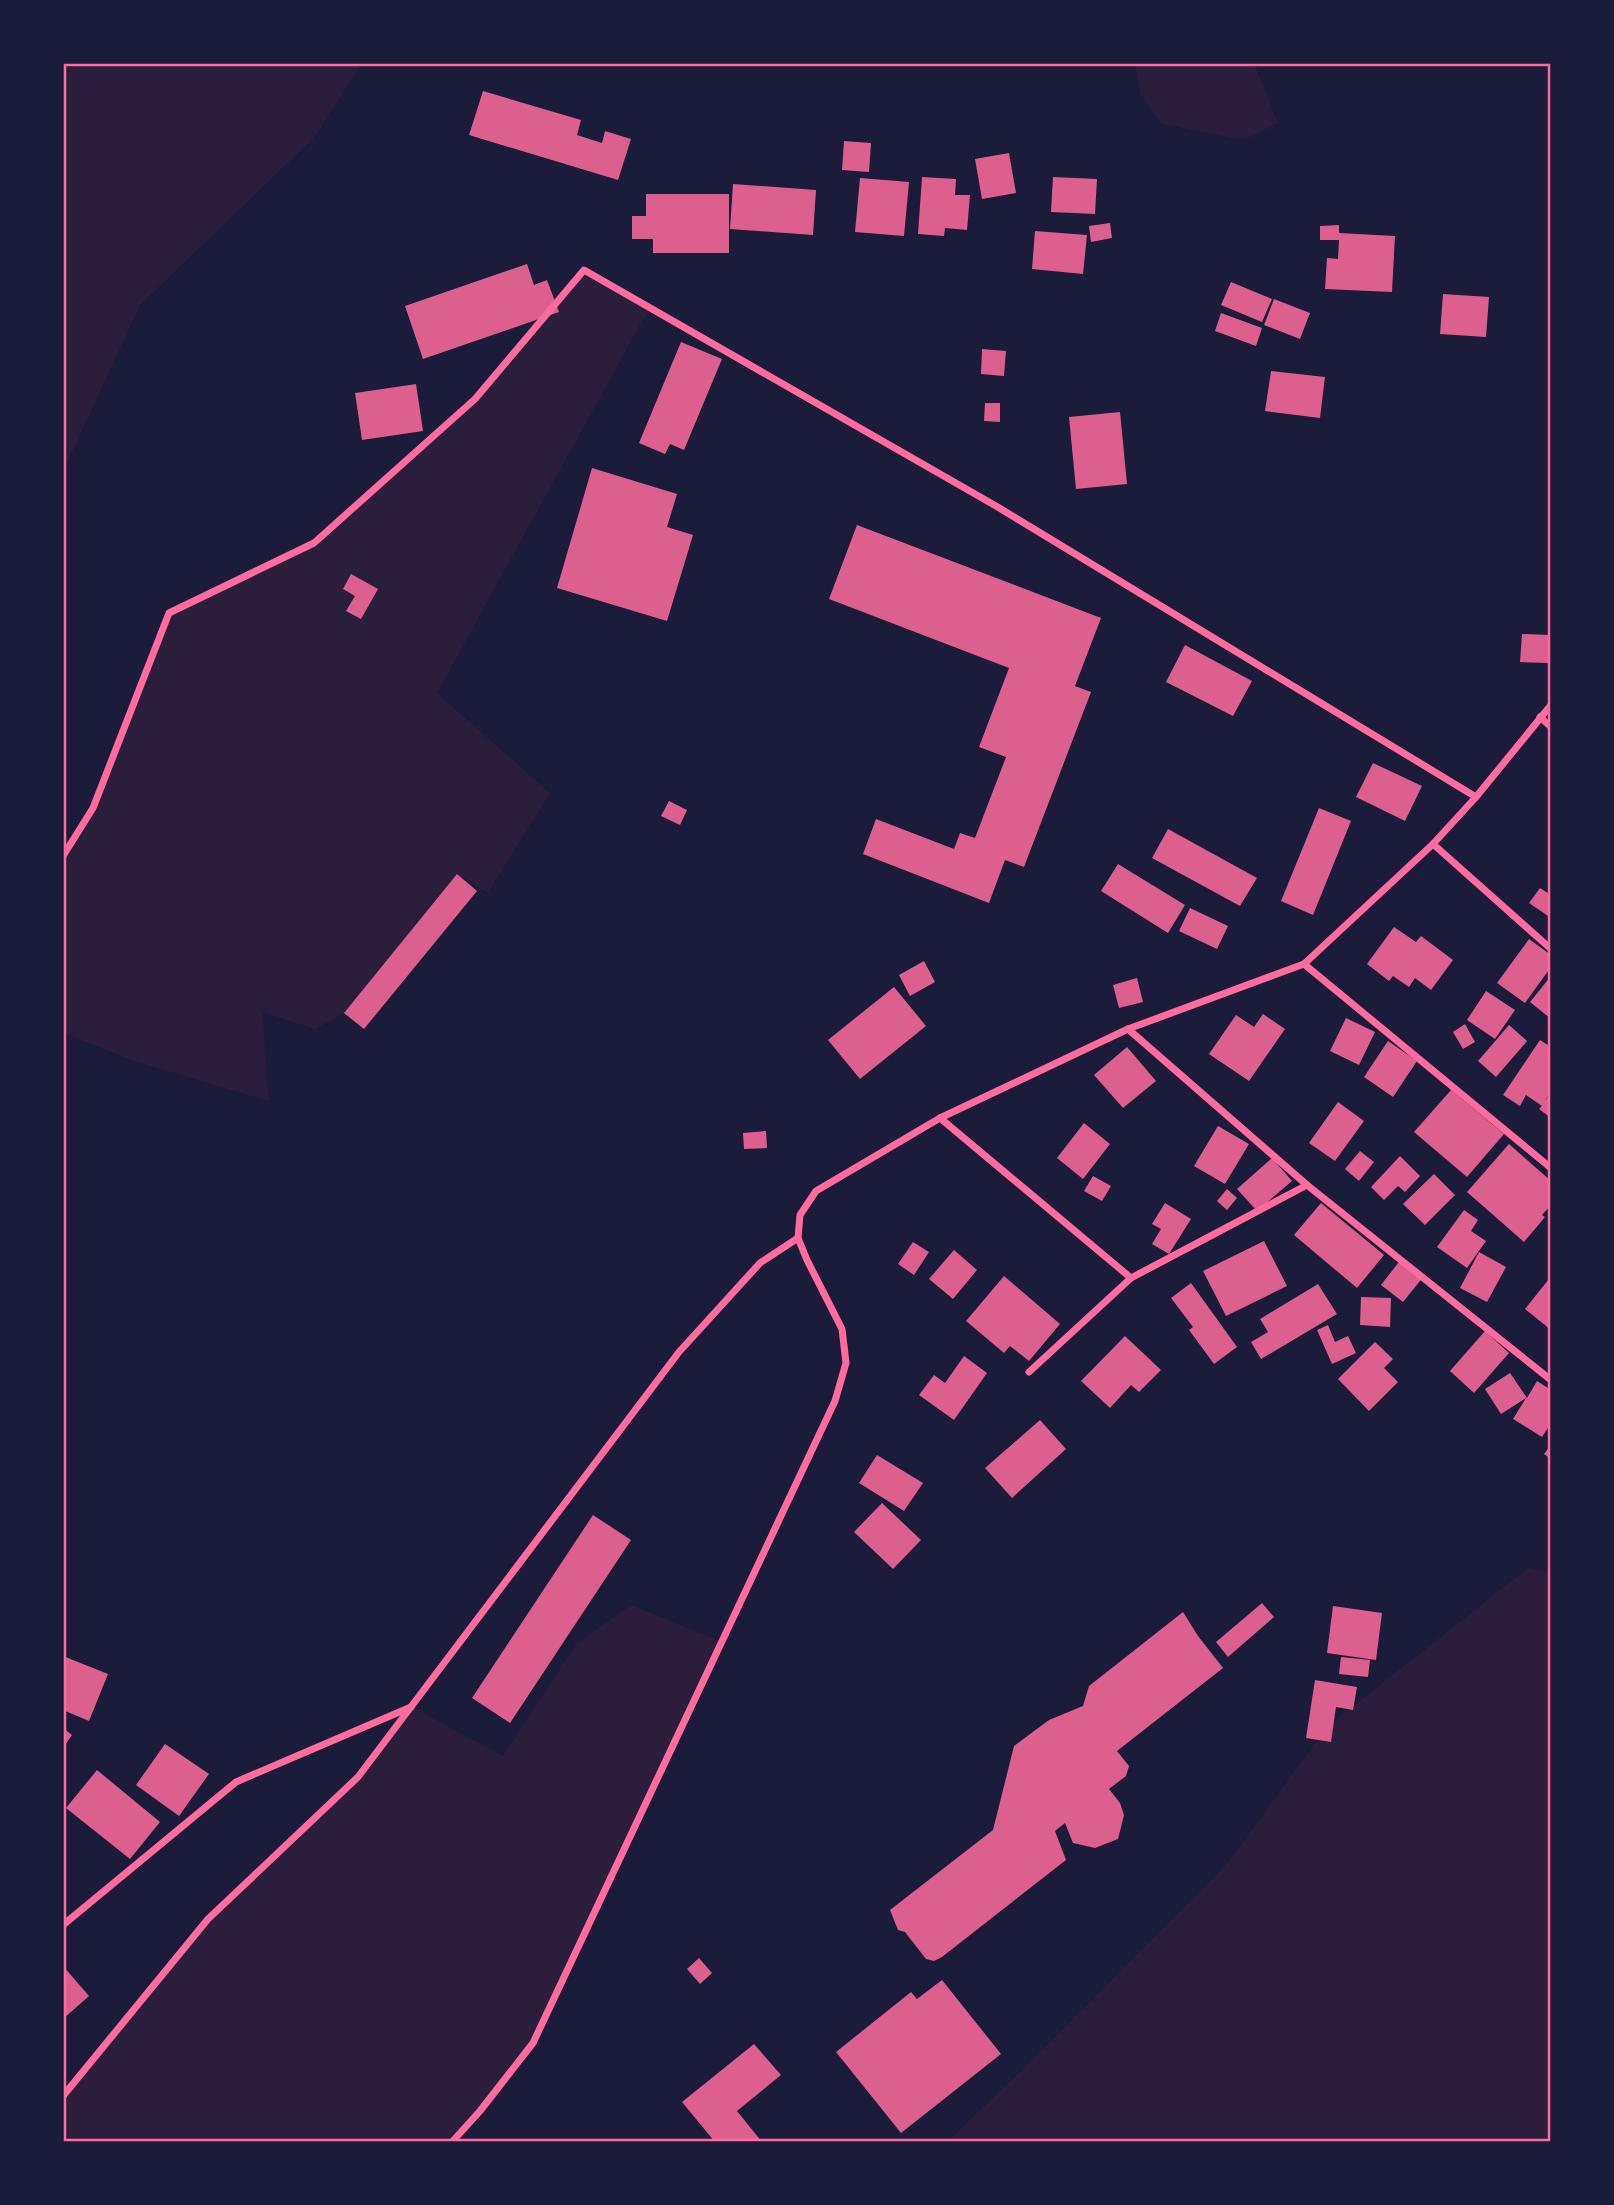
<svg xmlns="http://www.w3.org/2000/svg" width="1614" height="2205" viewBox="0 0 1614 2205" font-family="Helvetica,sans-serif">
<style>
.green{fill:#2a1e3b}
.building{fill:#dd5f8e}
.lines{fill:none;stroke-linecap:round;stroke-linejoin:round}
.minor{stroke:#ff6b9d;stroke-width:7}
.neatline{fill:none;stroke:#ff6b9d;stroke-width:2.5}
</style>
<rect width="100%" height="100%" fill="#1b1b3a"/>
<g class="green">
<path d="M63 63H362L314 138 140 305 63 472Z"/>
<path d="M1135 63H1254L1278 123 1244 140 1162 124 1141 95Z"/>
<path d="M584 270 652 309 641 323 437 693 550 793 488 893 457 874 344 1013 315 1029 262 1012 269 1101 134 1061 63 1033V856L93 808 169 613 314 543 475 399Z"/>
<path d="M1528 1568 1551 1572V2142H947L1024 2068 1226 1865 1328 1726Z"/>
<path d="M631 1605 722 1642 533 2043 452 2142H63V2096L208 1919 358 1777 411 1706 503 1756 577 1643Z"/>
</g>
<g class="building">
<path d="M483 91 581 120 577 135 602 143 605 131 631 139 618 180 469 135Z"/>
<path d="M844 141 871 143 869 172 842 170Z"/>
<path d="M1009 153 1016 193 982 199 975 159Z"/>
<path d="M922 177 956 179 955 195H970L967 230 945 228 944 236 918 234Z"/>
<path d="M1053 177 1097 179 1095 214 1051 212Z"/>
<path d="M860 178 909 182 904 236 855 232Z"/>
<path d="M733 184 816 190 813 235 730 229Z"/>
<path d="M646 194H729V253H653V239H632V216H646Z"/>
<path d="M1110 223 1112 238 1091 242 1089 226Z"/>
<path d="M1339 225V233L1395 236 1392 292 1325 289 1327 258 1338 259 1339 240H1320V226Z"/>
<path d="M1035 231 1087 235 1083 274 1032 269Z"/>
<path d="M527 264 534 285 547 280 559 312 423 359 405 306Z"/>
<path d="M1231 282 1272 299 1262 322 1221 305Z"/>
<path d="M1443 294 1489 297 1486 337 1440 334Z"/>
<path d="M1274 299 1310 313 1300 339 1264 325Z"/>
<path d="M1221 313 1262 328 1256 346 1215 331Z"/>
<path d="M681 342 722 359 684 450 670 444 665 454 639 443Z"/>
<path d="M982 349 1006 351 1004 376 981 374Z"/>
<path d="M1271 371 1325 377 1320 418 1265 411Z"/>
<path d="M416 384 423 431 362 440 355 393Z"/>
<path d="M985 403H1000V422L984 421Z"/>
<path d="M1120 412 1127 484 1076 489 1069 417Z"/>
<path d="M592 468 677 494 667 527 693 535 667 621 557 588Z"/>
<path d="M857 525 1101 618 1075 686 1091 692 1024 867 1005 860 989 903 863 854 876 819 954 849 960 833 975 838 1006 757 979 747 1009 668 829 599Z"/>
<path d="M351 574 378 589 361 619 346 611 355 596 343 589Z"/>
<path d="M1522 634 1550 635 1548 663 1520 662Z"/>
<path d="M1185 645 1252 681 1233 716 1166 682Z"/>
<path d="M1373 763 1422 786 1405 821 1356 797Z"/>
<path d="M669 801 687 810 680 825 661 816Z"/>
<path d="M1319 808 1351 821 1313 915 1281 901Z"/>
<path d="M1168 829 1257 878 1240 906 1152 858Z"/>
<path d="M1118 864 1185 905 1168 933 1101 891Z"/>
<path d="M457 874 477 891 364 1029 344 1013Z"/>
<path d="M1540 888 1551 895V918L1529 903Z"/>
<path d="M1190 908 1228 926 1217 949 1179 931Z"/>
<path d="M1394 927 1416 942 1421 936 1453 960 1431 990 1415 978 1409 987 1393 976 1389 981 1367 964Z"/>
<path d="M1529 939 1551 955V967L1525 1003 1497 983Z"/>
<path d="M924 961 935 982 910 996 899 975Z"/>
<path d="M1551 976V1019L1530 1002Z"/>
<path d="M1137 978 1143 1002 1119 1008 1113 985Z"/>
<path d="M894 987 926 1026 860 1079 828 1040Z"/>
<path d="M1486 991 1515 1010 1495 1039 1467 1020Z"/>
<path d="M1263 1014 1285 1029 1249 1081 1209 1054 1236 1015 1254 1027Z"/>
<path d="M1346 1018 1375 1032 1359 1065 1330 1051Z"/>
<path d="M1465 1024 1475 1042 1463 1049 1453 1032Z"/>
<path d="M1509 1025 1527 1041 1496 1077 1478 1061Z"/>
<path d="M1540 1040 1551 1047V1091L1545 1101 1551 1093V1118L1539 1109 1542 1106 1526 1095 1520 1106 1503 1095Z"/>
<path d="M1388 1041 1417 1061 1393 1097 1364 1077Z"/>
<path d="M1127 1047 1156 1081 1123 1108 1094 1075Z"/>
<path d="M1451 1090 1504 1134 1467 1177 1414 1132Z"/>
<path d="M1338 1102 1364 1121 1335 1161 1309 1143Z"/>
<path d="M1084 1123 1110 1144 1083 1179 1057 1158Z"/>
<path d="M1218 1126 1249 1144 1225 1184 1194 1166Z"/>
<path d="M766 1131 767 1148 744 1149 743 1133Z"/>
<path d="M1509 1144 1551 1181V1205L1542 1215 1545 1217 1524 1242 1467 1192Z"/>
<path d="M1360 1151 1374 1162 1359 1181 1345 1169Z"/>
<path d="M1400 1156 1420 1176 1405 1192 1398 1186 1384 1200 1371 1187Z"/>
<path d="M1272 1158 1292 1181 1257 1211 1237 1189Z"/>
<path d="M1434 1174 1455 1195 1425 1225 1403 1204Z"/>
<path d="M1093 1176 1111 1186 1102 1201 1084 1191Z"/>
<path d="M1227 1189 1237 1198 1227 1210 1217 1201Z"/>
<path d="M1165 1203 1191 1219 1169 1254 1152 1244 1161 1229 1152 1224Z"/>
<path d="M1321 1203 1384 1255 1357 1288 1294 1235Z"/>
<path d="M1464 1210 1478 1220 1471 1231 1486 1241 1467 1268 1437 1247Z"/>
<path d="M1264 1241 1287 1286 1226 1316 1203 1271Z"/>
<path d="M913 1242 929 1252 914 1275 898 1264Z"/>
<path d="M954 1250 977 1270 953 1299 929 1279Z"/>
<path d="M1479 1252 1506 1267 1487 1302 1460 1288Z"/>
<path d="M1402 1258 1424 1276 1403 1302 1381 1285Z"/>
<path d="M1004 1276 1060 1324 1029 1361 1010 1346 1004 1353 966 1321Z"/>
<path d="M1549 1279 1551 1280V1330L1525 1309Z"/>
<path d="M1191 1283 1237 1347 1214 1364 1189 1330 1193 1327 1171 1298Z"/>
<path d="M1318 1284 1337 1314 1261 1359 1251 1342 1268 1332 1260 1319Z"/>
<path d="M1361 1297 1391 1298 1390 1327 1360 1325Z"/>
<path d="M1328 1325 1335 1342 1348 1336 1356 1353 1332 1364 1317 1330Z"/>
<path d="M1485 1331 1509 1353 1474 1393 1450 1371Z"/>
<path d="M1125 1336 1161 1370 1139 1392 1131 1385 1110 1408 1081 1381Z"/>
<path d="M1375 1342 1393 1359 1384 1368 1398 1382 1369 1411 1338 1379Z"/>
<path d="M964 1356 987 1373 954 1420 919 1395 934 1375 945 1383Z"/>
<path d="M1510 1373 1527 1398 1537 1381 1551 1390V1423L1542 1437 1513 1419 1526 1398 1501 1414 1485 1389Z"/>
<path d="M1040 1420 1066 1449 1012 1498 985 1468Z"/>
<path d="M1551 1445V1459L1544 1454Z"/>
<path d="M877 1455 923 1483 904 1511 859 1483Z"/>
<path d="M882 1503 921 1540 893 1569 854 1532Z"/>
<path d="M593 1515 631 1540 510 1723 472 1698Z"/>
<path d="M1262 1603 1274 1617 1228 1657 1216 1642Z"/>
<path d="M1333 1606 1382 1613 1376 1660 1327 1653Z"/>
<path d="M1183 1612 1198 1636 1223 1668 1117 1751 1129 1766 1126 1776 1109 1789 1120 1803 1124 1815 1118 1839 1095 1848 1073 1843 1065 1823 1055 1831 1066 1860 942 1957 934 1961 926 1959 905 1932 898 1930 890 1910 993 1830 1014 1746 1049 1720 1083 1706 1089 1686Z"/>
<path d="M63 1656 108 1674 89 1721 63 1710Z"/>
<path d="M1341 1657 1370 1660 1368 1677 1339 1674Z"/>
<path d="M1315 1680 1357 1687 1353 1710 1336 1707 1331 1742 1306 1738Z"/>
<path d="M63 1728 72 1735 63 1748Z"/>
<path d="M165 1744 209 1774 179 1816 136 1785Z"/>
<path d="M97 1770 160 1822 130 1859 66 1808Z"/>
<path d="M699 1958 712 1973 700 1984 687 1969Z"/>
<path d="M63 1966 89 1996 63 2019Z"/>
<path d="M942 1980 1001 2054 901 2133 836 2052 911 1992 917 1999Z"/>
<path d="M754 2044 781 2075 737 2111 762 2142H715L682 2102Z"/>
</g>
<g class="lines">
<g class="minor">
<path d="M1540 717 1551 727"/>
<path d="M1433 844 1551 949"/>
<path d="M63 856 93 808 169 613 314 543 475 399 584 270 996 506 1476 797"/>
<path d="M1304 964 1551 1168"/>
<path d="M1128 1029 1307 1185 1551 1380"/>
<path d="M940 1118 1131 1278"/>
<path d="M1029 1372 1131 1278 1307 1185"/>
<path d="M63 1925 236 1782 411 1707"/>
<path d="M63 2096 208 1919 358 1777 679 1352 760 1263 798 1238"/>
<path d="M452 2142 480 2111 533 2043 835 1401 846 1363 842 1329 807 1260 798 1238 800 1215 816 1191 940 1118 1128 1029 1304 964 1433 844 1476 797 1551 705"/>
</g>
</g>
<rect width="1614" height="2205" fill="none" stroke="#1b1b3a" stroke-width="130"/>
<rect x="65" y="65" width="1484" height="2075" class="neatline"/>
</svg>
